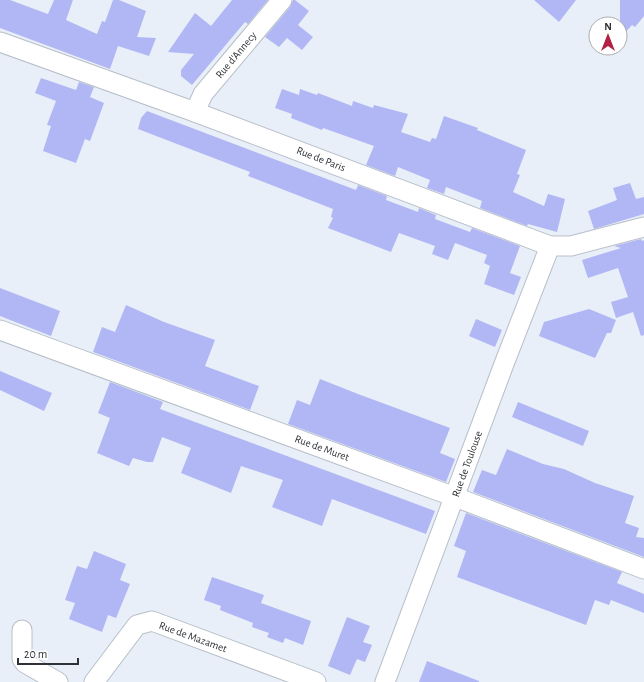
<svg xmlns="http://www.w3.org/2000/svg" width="644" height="682" viewBox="0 0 644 682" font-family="'Alegreya Sans',sans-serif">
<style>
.building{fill:#b1b7f4}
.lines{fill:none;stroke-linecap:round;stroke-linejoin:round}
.minor-casing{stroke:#b8bfc8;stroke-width:21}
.minor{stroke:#fff;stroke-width:19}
.labels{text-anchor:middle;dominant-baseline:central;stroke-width:3;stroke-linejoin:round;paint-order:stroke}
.street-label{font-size:11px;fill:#2e3135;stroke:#fff}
</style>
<rect width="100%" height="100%" fill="#e8eff9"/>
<g class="building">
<path d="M0 0H10L48 14 54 0H73L66 20 97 34 102 21 105 22 113 0H119L146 11 137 37 156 38 149 56 118 46 110 69 0 28Z"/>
<path d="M232 0H268L248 24 245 22 192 85 181 76V70L194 54 168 52 195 13 211 26Z"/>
<path d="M293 0H295L309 11 298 25 313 37 302 50 287 38 279 47 265 37 290 7Z"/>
<path d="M534 0H576L559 22Z"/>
<path d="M620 0H644V16L635 27 632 25 620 38Z"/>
<path d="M41 78 76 90 79 82 94 87 90 97 104 103 90 141 85 139 76 163 43 151 51 126 47 125 56 101 35 93Z"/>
<path d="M282 89 299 95 300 89 317 95 318 93 352 106 353 101 373 108 374 105 408 114 401 132 430 142 432 138 436 139 444 116 478 128 477 130 526 150 517 174 520 175 513 192 544 206 548 194 565 199 557 232 528 224 527 226 480 208 482 201 446 187 444 194 427 188 430 180 398 167 395 176 366 165 374 146 323 128 322 130 291 118 292 114 275 108Z"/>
<path d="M147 111 356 190 358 185 387 196 386 200 418 212 419 208 436 215 435 219 470 232 472 228 520 246 510 273 521 277 514 295 484 284 490 266 484 263 487 255 455 243 448 260 432 254 435 246 399 233 391 252 328 228 333 218 331 217 333 209 248 176 250 172 138 129 141 118Z"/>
<path d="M630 183 636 199 644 197V214L594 229 588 211 617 200 613 188Z"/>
<path d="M641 239 642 241 644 240V335L641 336 633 312 616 318 611 302 628 297 618 268 588 278 582 260 621 248 614 246Z"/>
<path d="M0 288 60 311 51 336 0 316Z"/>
<path d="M126 305 164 322 215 340 205 366 259 386 250 410 93 352 102 327 115 332Z"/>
<path d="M589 309 616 320 611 333H607L595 358 539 336 544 322Z"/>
<path d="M476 319 502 330 495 347 469 336Z"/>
<path d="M0 371 52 393 44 411 0 390Z"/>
<path d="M320 379 358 394 450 428 440 453 455 459 446 482 288 424 297 400 310 405Z"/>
<path d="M110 382 163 402 160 409 435 511 426 534 332 499 322 526 272 507 283 480 241 466 231 493 181 473 191 448 162 437 153 462H147L133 458 129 466 97 453 110 418 98 413Z"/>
<path d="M518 402 589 431 583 446 512 417Z"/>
<path d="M507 449 543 464 564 469 595 483 634 496 625 523 639 528 636 537 644 538V557L473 492 482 470 496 475Z"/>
<path d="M466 513 622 572 617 583 644 594V613L611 600 609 605 595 600 586 625 457 577 466 551 454 546Z"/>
<path d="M94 551 126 564 120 580 130 584 116 618 108 615 102 632 69 619 75 603 65 600 77 566 87 569Z"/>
<path d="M212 577 264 595 261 603 311 621 303 645 285 638 283 643 267 637 269 633 252 627 253 623 220 610 221 606 204 600Z"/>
<path d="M347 617 370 626 363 642 372 645 365 662 357 659 350 675 328 666Z"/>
<path d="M427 661 479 681V682H419Z"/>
</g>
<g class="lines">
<defs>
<g id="minor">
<path d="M0 42 195 112 550 246H571L644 227"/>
<path d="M195 112 203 94 282 0"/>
<path d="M0 330 455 497 644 569"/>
<path d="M22 630V659L25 663 58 682"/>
<path d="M94 682 137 625 152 621 316 682"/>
<path d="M385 682 504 364 550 246"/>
</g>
</defs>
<use href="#minor" class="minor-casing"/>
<use href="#minor" class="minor"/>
</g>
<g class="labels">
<g class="street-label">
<text transform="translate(236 55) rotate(-50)">Rue d'Annecy</text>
<text transform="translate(321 159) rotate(21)">Rue de Paris</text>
<text transform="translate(322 448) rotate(20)">Rue de Muret</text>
<text transform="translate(467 464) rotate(-70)">Rue de Toulouse</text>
<text transform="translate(193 637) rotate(20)">Rue de Mazamet</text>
</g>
</g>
<g transform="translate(608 36)"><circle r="19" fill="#ffffff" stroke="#abadae"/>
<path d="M0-3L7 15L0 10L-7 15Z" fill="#b32043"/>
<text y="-6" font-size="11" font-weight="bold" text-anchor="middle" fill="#2e3135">N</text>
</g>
<path d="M18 658v6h60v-6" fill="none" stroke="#2e3135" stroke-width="2"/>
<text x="24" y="658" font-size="12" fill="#2e3135" stroke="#ffffff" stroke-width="3" paint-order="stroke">20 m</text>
</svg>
